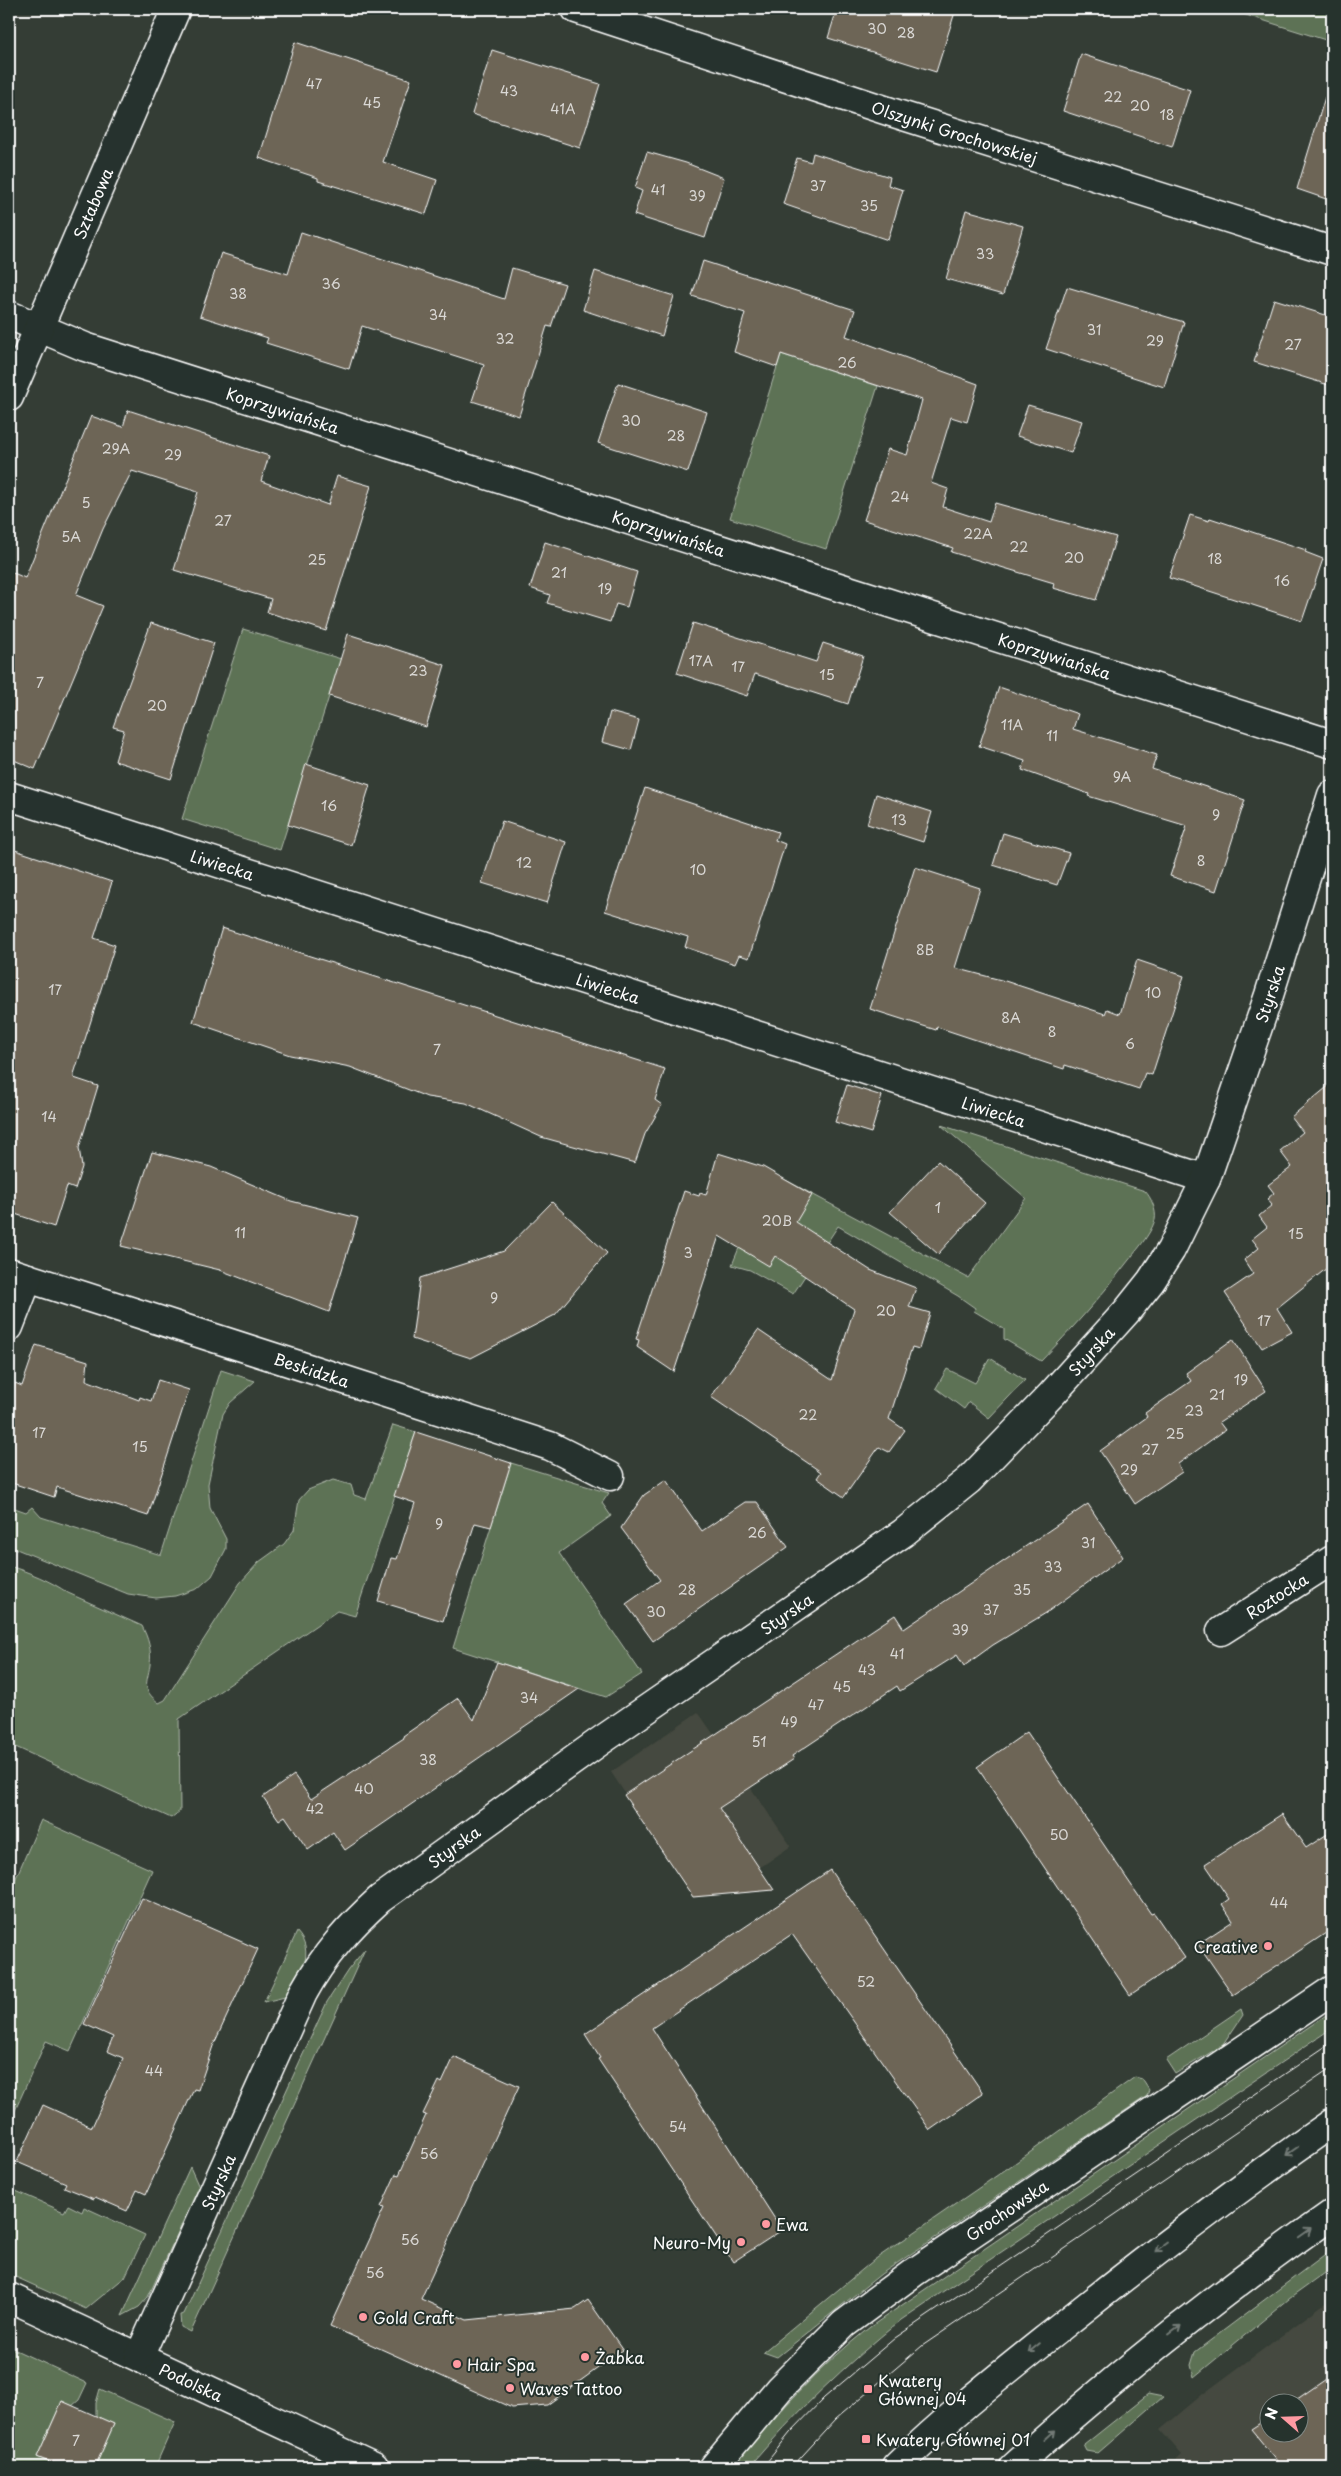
<svg xmlns="http://www.w3.org/2000/svg" width="1341" height="2476" viewBox="0 0 1341 2476" font-family="'Playpen Sans',sans-serif">
<style>
.built{fill:#45493f;fill-rule:evenodd}
.green{fill:#5d7255;stroke:#aeb8aa}
.building{fill:#6d6556;stroke:#fff}
.lines{fill:none;stroke-linecap:round;stroke-linejoin:round}
.minor-casing{stroke:#fff;stroke-width:31}
.major-casing{stroke:#fff;stroke-width:31}
.minor{stroke:#26332d;stroke-width:28}
.major{stroke:#26332d;stroke-width:28}
.tram{stroke:#fff;stroke-width:1}
.oneway{stroke:#727a76}
.poi-dot{fill:#ff9aa2;stroke:#26332d;stroke-width:2}
.labels{text-anchor:middle;dominant-baseline:central;stroke-width:4;stroke-linejoin:round;paint-order:stroke}
.number-label{font-size:14px;fill:#dad8d5}
.street-label{font-size:16px;fill:#fff;stroke:#26332d}
.poi-label{font-size:16px;fill:#fff;stroke:#26332d;text-anchor:start}
</style>
<rect width="100%" height="100%" fill="#343d35"/>
<filter id="ink" filterUnits="userSpaceOnUse"><feTurbulence type="fractalNoise" baseFrequency=".02" numOctaves="2"/><feDisplacementMap in="SourceGraphic" scale="10" xChannelSelector="R" yChannelSelector="G"/><feConvolveMatrix kernelMatrix="1 2 1 2 8 2 1 2 1" color-interpolation-filters="sRGB"/></filter>
<g filter="url(#ink)">
<g class="built">
<path d="M698 1712 791 1846 722 1894 693 1897 611 1772Z"/>
<path d="M1332 2298V2467H1169L1182 2455 1160 2430 1203 2394ZM1268 2404H1298V2434H1268Z"/>
</g>
<g class="green">
<path d="M1227 9H1332V42Z"/>
<path d="M781 354 878 386 826 549 730 518Z"/>
<path d="M243 629 341 659 280 850 182 819Z"/>
<path d="M941 1125 1145 1191C1151 1197 1157 1211 1155 1220 1150 1236 1135 1252 1125 1265 1099 1299 1071 1330 1041 1361L1004 1339V1329L974 1311 975 1308 958 1296 838 1226 793 1294 750 1270 732 1265 739 1248 782 1178 968 1278 1026 1198Z"/>
<path d="M990 1358 1025 1380 989 1418 969 1402 964 1409 936 1388 947 1369 975 1383Z"/>
<path d="M221 1370 255 1381 230 1403 223 1414 208 1484 210 1508 226 1539V1549L212 1576 197 1589 175 1596 156 1598 128 1594 9 1546V1506L26 1512 32 1507 41 1517 161 1555Z"/>
<path d="M393 1425 416 1432 355 1616 337 1611 179 1719 180 1811 171 1818 9 1744V1566C29 1572 51 1581 68 1593L142 1626C148 1638 152 1650 150 1665 147 1684 141 1689 159 1703L165 1700 240 1583 259 1562 284 1544 294 1530 299 1500 308 1490 333 1480 351 1485 354 1495 366 1499Z"/>
<path d="M511 1463 609 1493 602 1503 611 1516 559 1553 642 1674 606 1697 453 1648Z"/>
<path d="M41 1820 152 1870 70 2051 46 2041 9 2124V1894Z"/>
<path d="M297 1932C316 1953 300 1975 289 1996L264 2002Z"/>
<path d="M365 1949 191 2332 181 2327 180 2315 184 2314 327 2002 348 1970Z"/>
<path d="M1241 2009 1243 2015 1223 2045 1175 2074 1166 2060Z"/>
<path d="M1332 2011V2028L901 2320C845 2365 795 2413 749 2467H733C775 2415 818 2368 870 2327Z"/>
<path d="M1135 2077 1142 2079 1149 2090 1147 2096 881 2274 777 2357 763 2352 874 2260 1018 2161Z"/>
<path d="M190 2167 199 2187 148 2297 139 2307 122 2316Z"/>
<path d="M9 2188 64 2212 68 2205 82 2212 84 2207 145 2235 125 2277 86 2309 9 2274Z"/>
<path d="M1332 2249V2268L1289 2299 1194 2377 1191 2365 1195 2352Z"/>
<path d="M9 2347 87 2383 79 2400 72 2406 62 2401 37 2457 61 2467H9Z"/>
<path d="M100 2389 175 2422 155 2467H95L114 2424 96 2416V2403Z"/>
<path d="M1148 2394 1163 2397 1098 2453 1087 2451 1084 2445Z"/>
</g>
<g class="building">
<path d="M837 9H956L936 72 828 38Z"/>
<path d="M295 42 411 80 383 162 437 180 426 214 318 181V178L259 158Z"/>
<path d="M492 50 600 84 580 148 472 114Z"/>
<path d="M1081 54 1190 90 1172 147 1063 111Z"/>
<path d="M1325 97 1332 98V201L1297 189Z"/>
<path d="M647 152 686 163 724 178 705 238 634 215 642 191 635 188Z"/>
<path d="M813 153 890 177 888 185 903 190 888 240 783 204 797 158 811 162Z"/>
<path d="M966 210 1023 226 1003 295 946 279Z"/>
<path d="M301 232 504 299 512 268 565 284 551 327 547 326 519 416 472 401 484 365 362 326 349 369 266 343 268 338 200 316 221 253 288 274Z"/>
<path d="M703 261 855 310 846 336 978 384 967 422 951 417 931 483 948 489 943 507 989 522 995 503 1116 537 1096 600 1053 588 1054 583 951 552 953 548 864 520 888 449 907 455 922 400 781 354 777 367 734 352 745 313 692 296Z"/>
<path d="M595 271 674 296 662 336 583 310Z"/>
<path d="M1067 287 1184 322 1164 387 1046 349Z"/>
<path d="M1274 299 1332 317V386L1254 362Z"/>
<path d="M618 383 707 412 688 472 598 443Z"/>
<path d="M1028 405 1082 421 1071 453 1017 436Z"/>
<path d="M128 410 269 456 261 481 328 505 337 476 371 486 326 631 267 612 271 599 174 570 198 492 132 471 103 529 76 595 103 606 35 769 9 758V571L25 578 91 416 123 427Z"/>
<path d="M1190 515 1209 521 1210 518 1306 550 1305 552 1323 559 1302 621 1169 578Z"/>
<path d="M545 542 637 572 627 607 616 604 610 622 547 603 550 595 530 588Z"/>
<path d="M151 623 214 643 171 779 115 761 124 730 113 727Z"/>
<path d="M693 623 816 662 823 643 863 656 848 704 755 674 747 696 677 673Z"/>
<path d="M348 634 445 665 426 727 329 696Z"/>
<path d="M999 687 1078 714 1073 729 1157 755 1152 769 1245 800 1216 891 1170 876 1187 826 1088 796 1089 794 1022 770 1025 761 979 746Z"/>
<path d="M610 712 639 720 631 750 602 742Z"/>
<path d="M306 764 370 785 351 845 288 825Z"/>
<path d="M645 788 778 832 775 840 785 844 749 958 739 955 735 964 685 947 688 937 605 911Z"/>
<path d="M876 794 932 812 923 842 867 824Z"/>
<path d="M502 821 566 842 547 903 482 883Z"/>
<path d="M1003 833 1069 853 1057 885 993 865Z"/>
<path d="M9 848 112 882 94 938 115 945 74 1074V1078L98 1086 79 1148 82 1167 75 1189 67 1186 54 1227 9 1212Z"/>
<path d="M915 867 980 888 955 968 1005 981 1105 1014 1107 1009 1120 1014 1137 960 1184 976 1152 1075 1145 1073 1139 1089 1065 1065 1064 1069 937 1027 936 1030 870 1009Z"/>
<path d="M222 928 665 1069 655 1100 662 1105 645 1134 635 1163 541 1137 466 1103 427 1097 350 1067 290 1055 193 1022Z"/>
<path d="M1332 1083V1264L1277 1308 1292 1332 1262 1348 1225 1293 1253 1274 1244 1260 1259 1248 1252 1239 1267 1227 1259 1216 1272 1205 1267 1199 1274 1193 1268 1185 1292 1167 1280 1151 1303 1132 1291 1117Z"/>
<path d="M847 1085 882 1096 871 1133 835 1122Z"/>
<path d="M152 1152 211 1167 291 1201 358 1218 329 1312 220 1270 121 1246Z"/>
<path d="M718 1153 763 1167 812 1195 796 1222 870 1270 916 1288 909 1307 930 1313 919 1349 912 1347 889 1419 905 1430 889 1452 879 1447 844 1497 817 1478 821 1472 711 1397 758 1330 832 1380 854 1309 775 1256 769 1266 719 1236 674 1372 637 1347 639 1340 636 1339 684 1191 699 1196 700 1193 706 1195Z"/>
<path d="M938 1161 985 1203 938 1254 890 1212Z"/>
<path d="M552 1202 607 1253 555 1315 471 1358 412 1339 420 1278 504 1251Z"/>
<path d="M1233 1339 1266 1391 1219 1422 1225 1430 1178 1464 1182 1472 1135 1504 1100 1451 1147 1417 1145 1413 1191 1381 1186 1373Z"/>
<path d="M36 1345 88 1361 86 1380 139 1400 140 1397 151 1401 158 1380 189 1390 148 1516 57 1487 54 1497 9 1482V1402L15 1383 22 1386Z"/>
<path d="M416 1432 511 1463 491 1527 475 1523 443 1621 378 1601 391 1558 397 1559 415 1503 394 1496Z"/>
<path d="M666 1480 702 1531 745 1502H757L788 1547 653 1641 626 1604 660 1580 621 1528 644 1495Z"/>
<path d="M1088 1504 1123 1557 1046 1613 993 1645 964 1666 957 1655 900 1691 897 1686 792 1756 794 1759 719 1808 774 1890 693 1897 624 1795 895 1615 904 1629Z"/>
<path d="M497 1662 579 1689 345 1850 333 1832 308 1850 285 1816 279 1820 263 1797 294 1775 311 1799 404 1738 403 1736 458 1698 474 1720Z"/>
<path d="M1027 1732 1151 1914 1154 1913 1185 1958 1130 1995 977 1767Z"/>
<path d="M1282 1814 1306 1848 1332 1831V1929L1233 1995 1198 1944 1233 1921 1222 1904 1229 1899 1205 1864Z"/>
<path d="M830 1870 983 2093 930 2130 792 1934 652 2028 782 2230 733 2262 598 2059 600 2058 585 2034Z"/>
<path d="M142 1898 258 1949 213 2046 198 2090 194 2089 146 2194 137 2190 127 2211 95 2197 94 2199 64 2187 66 2183 17 2162 43 2105 92 2127 123 2058 107 2051 113 2037 84 2024Z"/>
<path d="M454 2057 519 2086 421 2299 467 2320 575 2309 588 2300 623 2350 547 2405 512 2408 330 2326 384 2208 381 2207 396 2174 399 2175 426 2115 423 2114 439 2081 442 2083Z"/>
<path d="M1332 2375V2467H1282L1251 2429 1268 2418V2434H1298V2404H1290Z"/>
<path d="M62 2401 114 2424 95 2467H61L37 2457Z"/>
</g>
<g class="lines">
<defs>
<g id="minor">
<path id="s1" d="M576 9 894 113 1332 251"/>
<path id="s2" d="M9 315 85 347 1332 744"/>
<path id="s3" d="M9 397 176 9"/>
<path id="s4" d="M9 796 1206 1179"/>
<path id="s5" d="M9 1272 550 1446 610 1476"/>
<path d="M9 1327 28 1278"/>
<path id="s6" d="M1221 1631 1332 1560"/>
<path id="s7" d="M9 2297 374 2467"/>
<path id="s8" d="M139 2357 303 1993C324 1955 348 1928 380 1899L599 1742 903 1533 969 1480 1052 1394 1127 1311 1151 1281 1171 1250 1206 1179 1269 995 1332 795"/>
<path id="s9" d="M714 2467 779 2389 844 2324 913 2273 1332 1990"/>
</g>
<g id="major">
<path d="M896 2467C946 2418 1002 2374 1057 2330 1147 2258 1238 2188 1332 2123"/>
<path d="M1014 2467C1115 2376 1221 2292 1332 2214"/>
</g>
</defs>
<use href="#minor" class="minor-casing"/>
<use href="#major" class="major-casing"/>
<use href="#minor" class="minor"/>
<use href="#major" class="major"/>
<g class="tram">
<path d="M763 2467 790 2433 824 2398 895 2338 1332 2042"/>
<path d="M792 2467 836 2419 922 2346 1332 2067"/>
</g>
</g>
<defs><path id="oneway-shaft" d="M-6 0H5M1.5-3L5.5 0L1.5 3" fill="none" stroke-width="1.6" stroke-linecap="round" stroke-linejoin="round" transform="scale(1.25)"/></defs>
<g class="oneway">
<use href="#oneway-shaft" transform="translate(1292 2151) rotate(145)"/>
<use href="#oneway-shaft" transform="translate(1305 2233) rotate(-35)"/>
<use href="#oneway-shaft" transform="translate(1161 2247) rotate(143)"/>
<use href="#oneway-shaft" transform="translate(1175 2330) rotate(-37)"/>
<use href="#oneway-shaft" transform="translate(1034 2348) rotate(141)"/>
<use href="#oneway-shaft" transform="translate(1050 2435) rotate(-42)"/>
</g>
</g>
<g class="poi-dot">
<circle cx="1268" cy="1946" r="5"/>
<circle cx="766" cy="2224" r="5"/>
<circle cx="741" cy="2242" r="5"/>
<circle cx="363" cy="2317" r="5"/>
<circle cx="585" cy="2357" r="5"/>
<circle cx="457" cy="2364" r="5"/>
<circle cx="510" cy="2388" r="5"/>
<rect x="863" y="2384" width="10" height="10" rx="2.5"/>
<rect x="861" y="2434" width="10" height="10" rx="2.5"/>
</g>
<g class="labels">
<g class="number-label">
<text x="877" y="28">30</text>
<text x="906" y="32">28</text>
<text x="314" y="83">47</text>
<text x="509" y="90">43</text>
<text x="1113" y="96">22</text>
<text x="372" y="102">45</text>
<text x="1140" y="105">20</text>
<text x="563" y="108">41A</text>
<text x="1167" y="114">18</text>
<text x="818" y="185">37</text>
<text x="658" y="189">41</text>
<text x="697" y="195">39</text>
<text x="869" y="205">35</text>
<text x="985" y="253">33</text>
<text x="331" y="283">36</text>
<text x="238" y="293">38</text>
<text x="438" y="314">34</text>
<text x="1094" y="329">31</text>
<text x="505" y="338">32</text>
<text x="1155" y="340">29</text>
<text x="1293" y="344">27</text>
<text x="847" y="362">26</text>
<text x="631" y="420">30</text>
<text x="676" y="435">28</text>
<text x="116" y="448">29A</text>
<text x="173" y="454">29</text>
<text x="900" y="496">24</text>
<text x="86" y="502">5</text>
<text x="223" y="520">27</text>
<text x="978" y="533">22A</text>
<text x="71" y="536">5A</text>
<text x="1019" y="546">22</text>
<text x="1074" y="557">20</text>
<text x="1215" y="558">18</text>
<text x="317" y="559">25</text>
<text x="559" y="572">21</text>
<text x="1282" y="580">16</text>
<text x="605" y="588">19</text>
<text x="701" y="660">17A</text>
<text x="738" y="666">17</text>
<text x="418" y="670">23</text>
<text x="827" y="674">15</text>
<text x="40" y="682">7</text>
<text x="157" y="705">20</text>
<text x="1012" y="724">11A</text>
<text x="1052" y="735">11</text>
<text x="1122" y="776">9A</text>
<text x="329" y="805">16</text>
<text x="1216" y="814">9</text>
<text x="899" y="819">13</text>
<text x="1201" y="860">8</text>
<text x="524" y="862">12</text>
<text x="698" y="869">10</text>
<text x="925" y="949">8B</text>
<text x="55" y="989">17</text>
<text x="1153" y="992">10</text>
<text x="1011" y="1017">8A</text>
<text x="1052" y="1031">8</text>
<text x="1130" y="1043">6</text>
<text x="437" y="1049">7</text>
<text x="49" y="1116">14</text>
<text x="938" y="1207">1</text>
<text x="777" y="1220">20B</text>
<text x="240" y="1232">11</text>
<text x="1296" y="1233">15</text>
<text x="688" y="1252">3</text>
<text x="494" y="1297">9</text>
<text x="886" y="1310">20</text>
<text x="1264" y="1320">17</text>
<text x="1241" y="1379">19</text>
<text x="1217" y="1394">21</text>
<text x="1194" y="1410">23</text>
<text x="808" y="1414">22</text>
<text x="39" y="1432">17</text>
<text x="1175" y="1433">25</text>
<text x="140" y="1446">15</text>
<text x="1150" y="1449">27</text>
<text x="1129" y="1469">29</text>
<text x="439" y="1523">9</text>
<text x="757" y="1532">26</text>
<text x="1088" y="1542">31</text>
<text x="1053" y="1566">33</text>
<text x="687" y="1589">28</text>
<text x="1022" y="1589">35</text>
<text x="991" y="1609">37</text>
<text x="656" y="1611">30</text>
<text x="960" y="1629">39</text>
<text x="897" y="1653">41</text>
<text x="867" y="1669">43</text>
<text x="842" y="1686">45</text>
<text x="529" y="1697">34</text>
<text x="816" y="1704">47</text>
<text x="789" y="1721">49</text>
<text x="759" y="1741">51</text>
<text x="428" y="1759">38</text>
<text x="364" y="1788">40</text>
<text x="315" y="1808">42</text>
<text x="1059" y="1834">50</text>
<text x="1279" y="1902">44</text>
<text x="866" y="1981">52</text>
<text x="154" y="2070">44</text>
<text x="678" y="2126">54</text>
<text x="429" y="2153">56</text>
<text x="410" y="2239">56</text>
<text x="375" y="2272">56</text>
<text x="76" y="2440">7</text>
</g>
<g class="street-label">
<text stroke="none"><textPath href="#s1" startOffset="398">Olszynki Grochowskiej</textPath></text>
<text stroke="none"><textPath href="#s3" startOffset="211">Sztabowa</textPath></text>
<text stroke="none"><textPath href="#s2" startOffset="290">Koprzywiańska</textPath></text>
<text stroke="none"><textPath href="#s2" startOffset="695">Koprzywiańska</textPath></text>
<text stroke="none"><textPath href="#s2" startOffset="1100">Koprzywiańska</textPath></text>
<text stroke="none"><textPath href="#s4" startOffset="224">Liwiecka</textPath></text>
<text stroke="none"><textPath href="#s4" startOffset="629">Liwiecka</textPath></text>
<text stroke="none"><textPath href="#s8" startOffset="1826">Styrska</textPath></text>
<text stroke="none"><textPath href="#s4" startOffset="1034">Liwiecka</textPath></text>
<text stroke="none"><textPath href="#s8" startOffset="1422">Styrska</textPath></text>
<text stroke="none"><textPath href="#s5" startOffset="318">Beskidzka</textPath></text>
<text stroke="none"><textPath href="#s6" startOffset="66">Roztocka</textPath></text>
<text stroke="none"><textPath href="#s8" startOffset="1018">Styrska</textPath></text>
<text stroke="none"><textPath href="#s8" startOffset="612">Styrska</textPath></text>
<text stroke="none"><textPath href="#s8" startOffset="192">Styrska</textPath></text>
<text stroke="none"><textPath href="#s9" startOffset="392">Grochowska</textPath></text>
<text stroke="none"><textPath href="#s7" startOffset="201">Podolska</textPath></text>
</g>
<g class="poi-label">
<text x="1258" y="1946" text-anchor="end">Creative</text>
<text x="776" y="2224">Ewa</text>
<text x="731" y="2242" text-anchor="end">Neuro-My</text>
<text x="373" y="2317">Gold Craft</text>
<text x="595" y="2357">Żabka</text>
<text x="467" y="2364">Hair Spa</text>
<text x="878" y="2380">Kwatery<tspan x="878" dy="18">Głównej 04</tspan></text>
<text x="520" y="2388">Waves Tattoo</text>
<text x="876" y="2439">Kwatery Głównej 01</text>
</g>
</g>
<rect width="1341" height="2476" fill="none" stroke="#26332d" stroke-width="30"/>
<rect x="15" y="15" width="1311" height="2446" fill="none" stroke="#fff" stroke-width="2" filter="url(#ink)"/>
<g transform="translate(1284 2418) rotate(290)"><circle r="24" fill="#26332d" stroke="#7d8581"/>
<path d="M0-4L9 19L0 12L-9 19Z" fill="#ff9aa2"/>
<text y="-8" font-size="14" font-weight="bold" text-anchor="middle" fill="#ffffff">N</text>
</g>
</svg>
